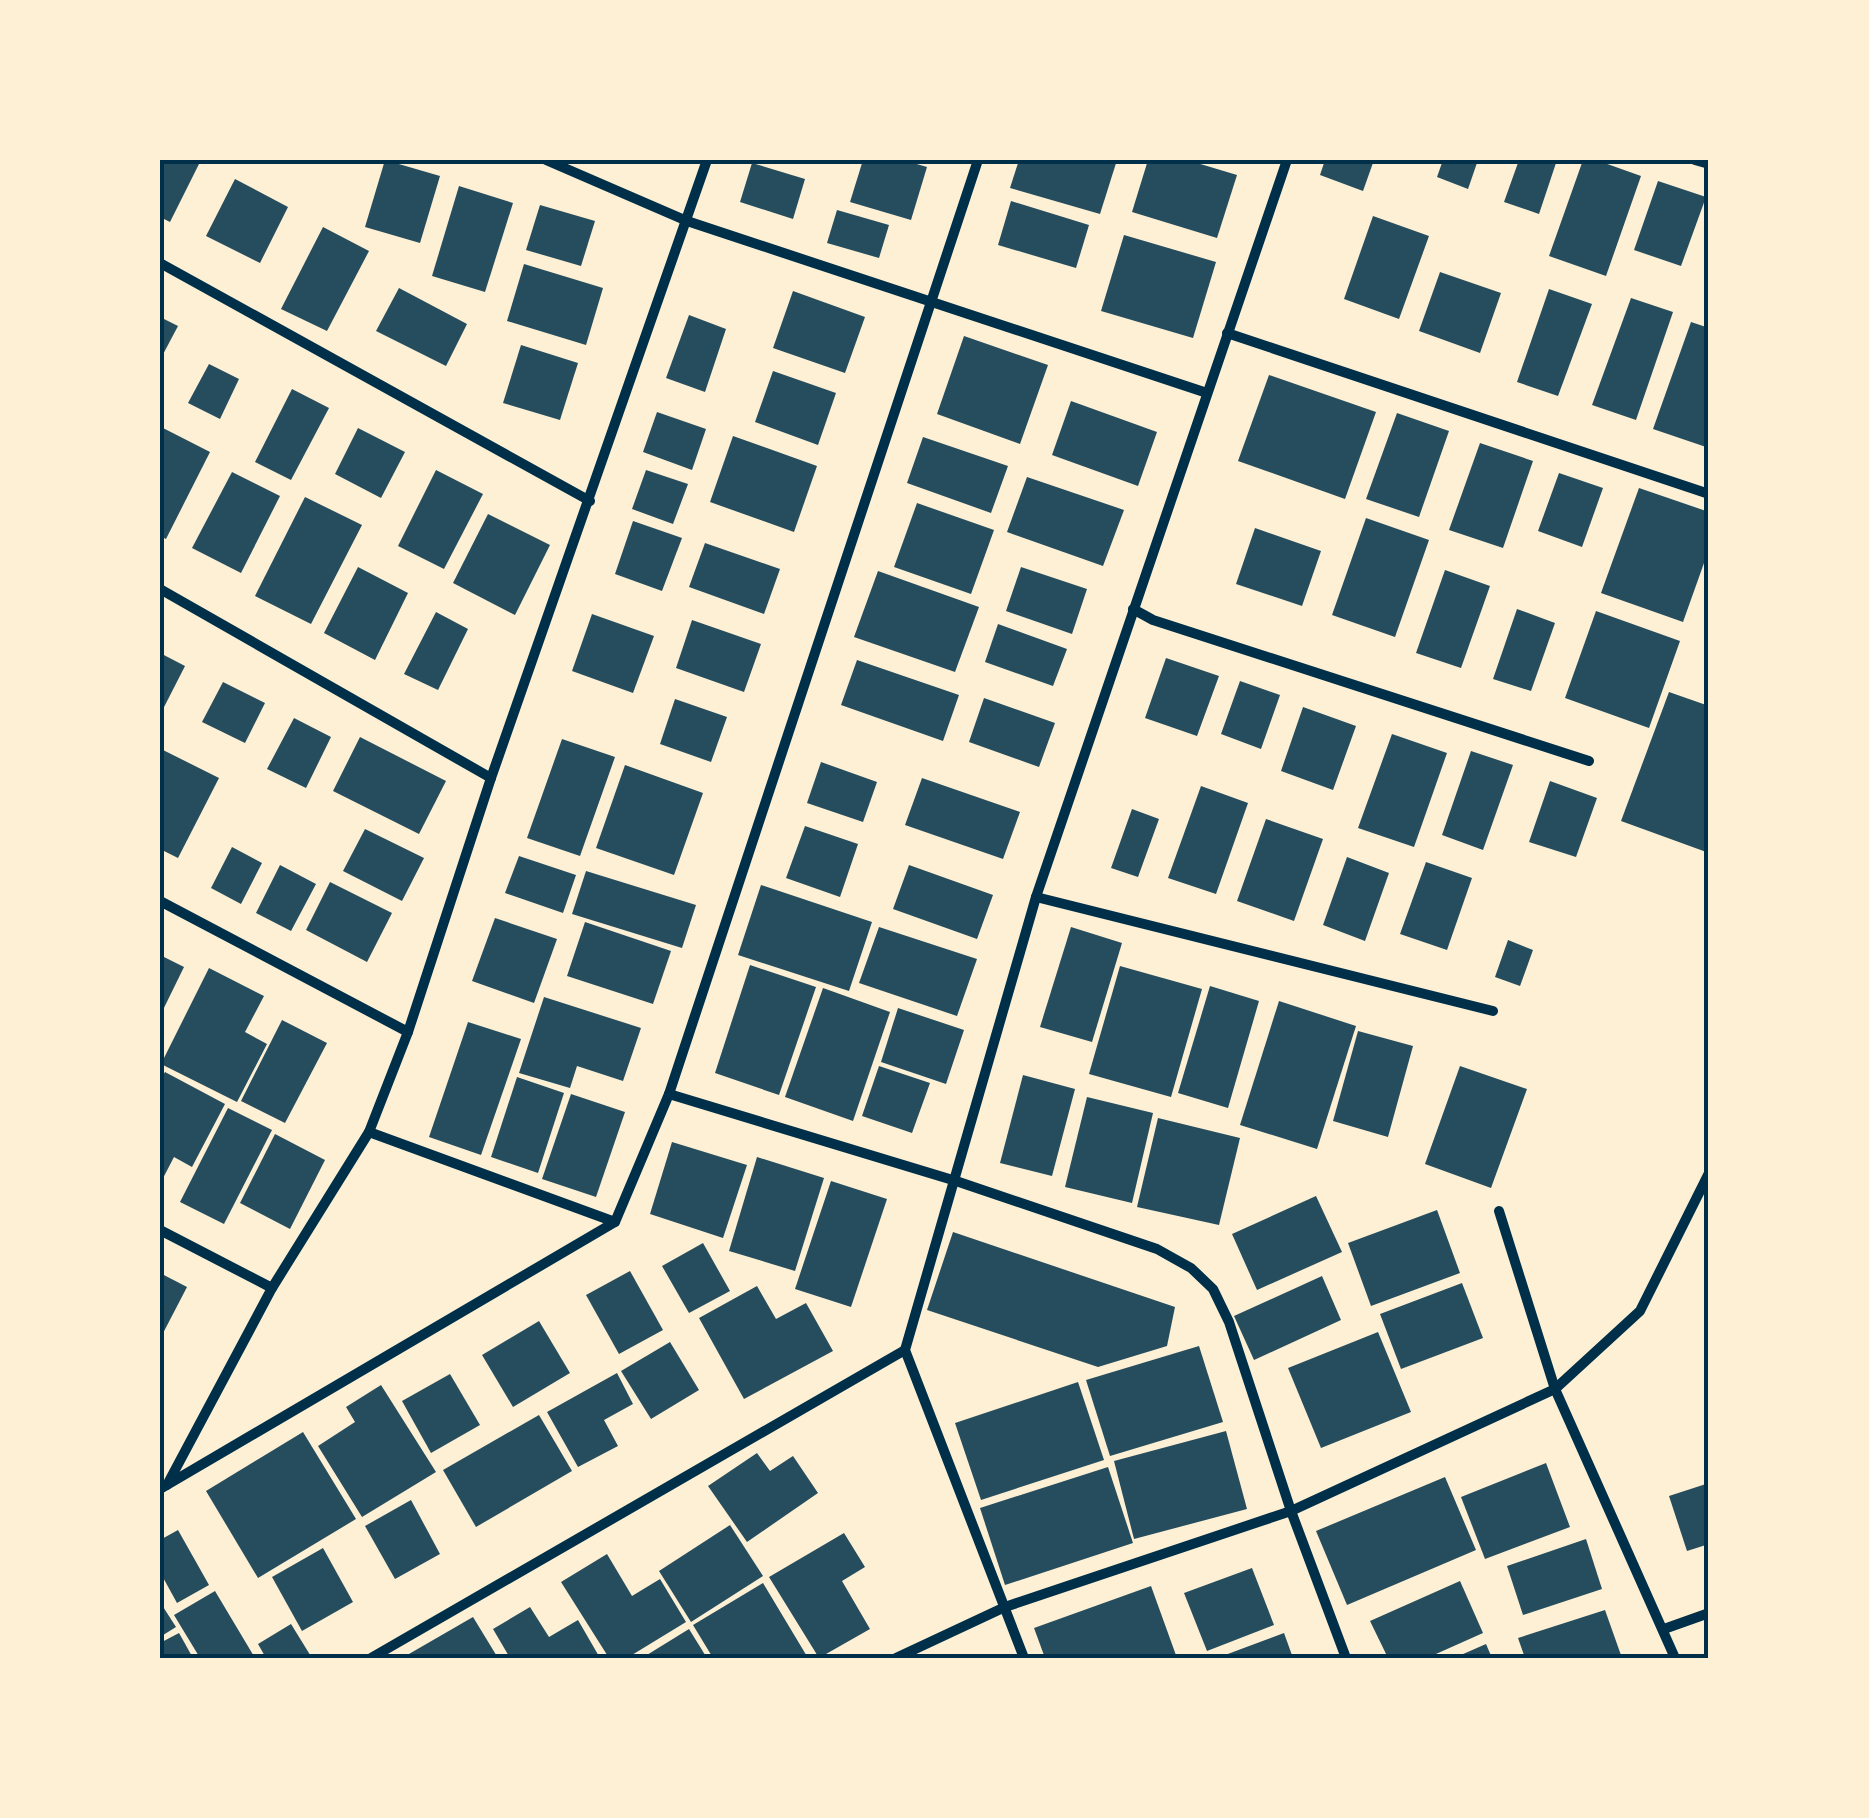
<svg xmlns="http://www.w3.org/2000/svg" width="1869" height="1818" viewBox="0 0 1869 1818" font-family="Poppins,sans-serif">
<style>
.building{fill:#264d5e}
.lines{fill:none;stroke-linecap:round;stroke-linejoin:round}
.minor{stroke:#003049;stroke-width:10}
.neatline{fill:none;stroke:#003049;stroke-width:4}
</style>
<rect width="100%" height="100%" fill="#fdf0d5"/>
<g class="building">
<path d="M160 160H201L170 222 160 217Z"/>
<path d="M385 160 440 176 420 243 365 227Z"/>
<path d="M863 160H903L927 167 911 220 850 202Z"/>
<path d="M1019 160H1117L1100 214 1010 188Z"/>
<path d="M1148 160H1187L1237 175 1217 238 1132 212Z"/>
<path d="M1325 160H1374L1363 191 1320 175Z"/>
<path d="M1443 160H1478L1468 189 1437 177Z"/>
<path d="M1519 160H1557L1539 214 1504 202Z"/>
<path d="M1583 160H1596L1641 176 1606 276 1549 256Z"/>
<path d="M752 163 805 179 793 219 740 202Z"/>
<path d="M235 179 288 207 260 263 206 236Z"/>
<path d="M1658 181 1706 197 1681 266 1634 250Z"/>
<path d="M459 186 513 203 485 292 432 276Z"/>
<path d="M1011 201 1089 225 1076 268 998 245Z"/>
<path d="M540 205 595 221 581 266 526 250Z"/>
<path d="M837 210 889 225 879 258 827 243Z"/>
<path d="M1373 216 1429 236 1399 319 1344 299Z"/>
<path d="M323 227 369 251 327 331 281 309Z"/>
<path d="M1124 235 1216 262 1193 338 1101 311Z"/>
<path d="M524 264 603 288 586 345 507 321Z"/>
<path d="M1440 272 1501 293 1480 353 1419 331Z"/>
<path d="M399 288 467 324 446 366 376 331Z"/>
<path d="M1549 289 1592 304 1558 396 1517 382Z"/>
<path d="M793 291 865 317 845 373 773 348Z"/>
<path d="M1631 298 1673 312 1636 420 1592 405Z"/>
<path d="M689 315 726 329 705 392 666 378Z"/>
<path d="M160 317 178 326 160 360Z"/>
<path d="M1691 322 1709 328 1706 447 1653 429Z"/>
<path d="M964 336 1048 365 1020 444 937 414Z"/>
<path d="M521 345 578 363 560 420 503 403Z"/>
<path d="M209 364 239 379 220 419 188 403Z"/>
<path d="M773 371 836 393 818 445 755 422Z"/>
<path d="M1269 375 1376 412 1345 499 1238 461Z"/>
<path d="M292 389 329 408 291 480 255 462Z"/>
<path d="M1071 401 1157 432 1138 486 1052 455Z"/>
<path d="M657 412 706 429 692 470 643 452Z"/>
<path d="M1397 413 1449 431 1419 517 1366 499Z"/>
<path d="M163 428 210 452 166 539 160 536Z"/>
<path d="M358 428 405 452 381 498 335 474Z"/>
<path d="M733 436 817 466 794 532 710 502Z"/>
<path d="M923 437 1008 466 991 513 907 483Z"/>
<path d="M1480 443 1533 461 1503 548 1449 530Z"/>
<path d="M436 470 483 494 444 569 398 546Z"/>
<path d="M646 470 688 484 673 524 632 509Z"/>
<path d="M232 472 280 496 241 573 192 548Z"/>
<path d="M1559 473 1603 488 1582 547 1538 531Z"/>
<path d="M1027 477 1124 510 1103 566 1007 532Z"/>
<path d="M1639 488 1709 512V549L1683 622 1601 593Z"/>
<path d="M305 497 362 525 311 624 255 596Z"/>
<path d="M917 503 994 530 971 594 894 567Z"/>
<path d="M488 514 550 545 515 615 453 583Z"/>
<path d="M1366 518 1429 540 1395 637 1332 615Z"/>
<path d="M633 521 682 538 662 591 615 574Z"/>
<path d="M1255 528 1321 551 1302 606 1236 584Z"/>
<path d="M705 543 780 569 764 614 689 587Z"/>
<path d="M358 567 408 593 375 660 324 633Z"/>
<path d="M1021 567 1087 589 1072 634 1006 611Z"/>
<path d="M1445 570 1490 586 1461 668 1416 653Z"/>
<path d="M878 571 979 607 955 672 854 637Z"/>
<path d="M1517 609 1555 623 1531 691 1493 679Z"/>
<path d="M1596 611 1680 641 1649 728 1565 698Z"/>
<path d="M436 612 468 629 438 690 404 674Z"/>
<path d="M592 614 654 636 633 693 572 671Z"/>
<path d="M692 620 761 644 744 692 676 668Z"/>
<path d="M998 624 1067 649 1053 686 985 662Z"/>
<path d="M160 653 185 666 160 715Z"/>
<path d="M1166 658 1219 676 1197 736 1145 718Z"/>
<path d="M857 660 959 695 943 741 841 705Z"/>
<path d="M1240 681 1280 695 1261 749 1221 734Z"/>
<path d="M223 682 265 703 245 743 202 722Z"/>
<path d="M1669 692 1709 706V853L1621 821Z"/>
<path d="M984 698 1055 723 1039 767 969 742Z"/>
<path d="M675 699 727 717 711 762 660 744Z"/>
<path d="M1303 707 1356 726 1333 790 1281 771Z"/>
<path d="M294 718 331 737 306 788 267 769Z"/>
<path d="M1392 734 1447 753 1414 847 1358 828Z"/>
<path d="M360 737 446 781 419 834 333 791Z"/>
<path d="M562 739 615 757 580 856 527 838Z"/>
<path d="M163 750 219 778 178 858 160 849Z"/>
<path d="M1471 751 1513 765 1483 850 1442 835Z"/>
<path d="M821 762 877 782 863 822 807 803Z"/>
<path d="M625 765 703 793 674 875 596 848Z"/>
<path d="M922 778 1020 812 1003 859 905 825Z"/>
<path d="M1550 781 1597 798 1576 857 1529 842Z"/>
<path d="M1201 786 1248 803 1216 894 1168 878Z"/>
<path d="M1132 809 1159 819 1138 877 1111 868Z"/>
<path d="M1266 819 1323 839 1294 921 1237 901Z"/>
<path d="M805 826 858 844 840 897 786 878Z"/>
<path d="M365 829 424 858 402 901 343 871Z"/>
<path d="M232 847 262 863 241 904 211 888Z"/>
<path d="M519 856 576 875 563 913 505 893Z"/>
<path d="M1347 857 1389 873 1365 941 1323 925Z"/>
<path d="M1426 862 1472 878 1447 950 1400 934Z"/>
<path d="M280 865 316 884 291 931 256 913Z"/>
<path d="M909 865 993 895 977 939 893 909Z"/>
<path d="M586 871 696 905 682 948 572 914Z"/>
<path d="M330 882 392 913 367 962 306 930Z"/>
<path d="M761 885 872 922 849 991 738 955Z"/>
<path d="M495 918 557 939 534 1003 472 981Z"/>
<path d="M585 922 671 951 653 1004 567 976Z"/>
<path d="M879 927 977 959 957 1016 859 983Z"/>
<path d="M1071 927 1122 943 1092 1042 1040 1027Z"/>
<path d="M1508 940 1533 950 1520 986 1495 977Z"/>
<path d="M160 955 184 967 160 1016Z"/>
<path d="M750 965 816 987 779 1095 715 1073Z"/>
<path d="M1120 966 1202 989 1171 1097 1089 1074Z"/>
<path d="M209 968 264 996 245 1032 267 1044 237 1102 161 1064Z"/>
<path d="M1210 986 1259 1001 1228 1108 1178 1093Z"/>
<path d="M823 988 890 1012 853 1121 785 1097Z"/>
<path d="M544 997 641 1028 623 1081 577 1066 570 1088 519 1073Z"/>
<path d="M1279 1001 1356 1026 1317 1149 1240 1125Z"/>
<path d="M898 1008 964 1030 946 1084 881 1062Z"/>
<path d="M282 1020 327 1043 285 1123 241 1101Z"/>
<path d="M468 1022 521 1039 481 1155 429 1137Z"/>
<path d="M1358 1031 1413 1046 1388 1137 1333 1121Z"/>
<path d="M879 1066 930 1083 912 1133 862 1116Z"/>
<path d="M1460 1066 1527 1089 1491 1188 1425 1164Z"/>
<path d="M165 1072 225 1104 192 1167 174 1157 160 1184V1080Z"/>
<path d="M1023 1075 1075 1089 1052 1176 1000 1163Z"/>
<path d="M517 1077 564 1093 538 1173 491 1157Z"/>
<path d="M571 1094 625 1112 596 1197 542 1179Z"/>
<path d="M1087 1097 1153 1113 1132 1203 1065 1187Z"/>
<path d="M228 1108 272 1130 224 1224 180 1202Z"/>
<path d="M1158 1118 1240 1138 1219 1225 1137 1207Z"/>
<path d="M275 1134 325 1160 290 1229 240 1203Z"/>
<path d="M672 1142 747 1165 723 1238 650 1214Z"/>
<path d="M757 1157 824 1178 795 1271 729 1251Z"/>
<path d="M831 1181 887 1199 851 1307 795 1289Z"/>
<path d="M1316 1196 1342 1252 1257 1290 1232 1234Z"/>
<path d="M1437 1210 1460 1273 1371 1306 1348 1243Z"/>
<path d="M953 1232 1175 1307 1167 1346 1098 1367 927 1310Z"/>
<path d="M703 1243 730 1291 689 1313 662 1266Z"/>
<path d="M630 1271 663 1330 619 1354 586 1295Z"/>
<path d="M160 1273 187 1287 160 1339Z"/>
<path d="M1322 1276 1341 1320 1254 1360 1234 1316Z"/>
<path d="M1462 1283 1483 1338 1401 1369 1380 1314Z"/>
<path d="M757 1286 776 1319 806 1303 833 1351 744 1399 699 1318Z"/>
<path d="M539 1321 570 1373 513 1407 482 1355Z"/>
<path d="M1378 1332 1411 1412 1321 1448 1288 1368Z"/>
<path d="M670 1342 699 1390 651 1419 621 1371Z"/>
<path d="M1199 1346 1223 1422 1110 1456 1086 1380Z"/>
<path d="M617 1373 633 1404 604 1420 618 1446 578 1467 547 1412Z"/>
<path d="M450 1374 480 1425 431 1453 402 1401Z"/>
<path d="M1078 1382 1104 1460 981 1500 955 1423Z"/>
<path d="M381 1385 436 1472 362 1517 318 1446 355 1422 346 1407Z"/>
<path d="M539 1415 572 1471 476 1527 443 1470Z"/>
<path d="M1226 1431 1247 1509 1134 1539 1114 1461Z"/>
<path d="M303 1432 356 1519 258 1578 206 1491Z"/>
<path d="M757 1453 770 1471 793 1456 818 1493 747 1542 708 1486Z"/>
<path d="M1546 1463 1570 1527 1485 1559 1461 1497Z"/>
<path d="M1108 1467 1133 1543 1005 1585 980 1508Z"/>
<path d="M1445 1477 1476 1550 1347 1605 1316 1531Z"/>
<path d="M1709 1483V1544L1687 1551 1669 1496Z"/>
<path d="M411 1500 440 1554 395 1579 365 1526Z"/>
<path d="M730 1525 763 1576 691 1622 659 1571Z"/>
<path d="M178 1530 209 1585 177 1603 160 1572V1540Z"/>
<path d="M844 1533 865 1567 842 1581 870 1629 819 1658 769 1577Z"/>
<path d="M1586 1539 1602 1589 1523 1615 1507 1566Z"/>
<path d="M323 1548 353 1602 302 1631 272 1577Z"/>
<path d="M607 1554 632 1596 660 1579 686 1622 627 1658H609L561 1582Z"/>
<path d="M1252 1568 1274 1625 1207 1651 1184 1593Z"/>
<path d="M1460 1581 1483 1633 1427 1658H1388L1370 1621Z"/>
<path d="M763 1583 808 1658H713L693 1625Z"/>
<path d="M1151 1586 1177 1658H1045L1034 1628Z"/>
<path d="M215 1591 255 1658H200L174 1615Z"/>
<path d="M160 1602 176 1627 160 1637Z"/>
<path d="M530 1607 549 1637 578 1620 600 1658H510L493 1629Z"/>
<path d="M1605 1610 1622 1658H1525L1518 1638Z"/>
<path d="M473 1617 498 1658H402Z"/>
<path d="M291 1624 312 1658H266L258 1644Z"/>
<path d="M689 1629 707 1658H642Z"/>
<path d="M179 1633 193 1658H160V1643Z"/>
<path d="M1284 1633 1293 1658H1217Z"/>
<path d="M1486 1644 1492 1658H1454Z"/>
</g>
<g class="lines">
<g class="minor">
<path d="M546 160 687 221 1207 393"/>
<path d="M1695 160 1709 164"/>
<path d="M160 263 590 501"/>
<path d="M1227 333 1709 494"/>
<path d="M160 589 491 778"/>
<path d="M1133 609 1153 620 1589 761"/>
<path d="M1036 897 1493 1011"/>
<path d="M160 901 408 1032"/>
<path d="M669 1094 956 1181 1157 1249 1191 1268 1213 1289 1229 1322 1291 1511 1346 1658"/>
<path d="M369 1132 408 1032 491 778 707 160"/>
<path d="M1499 1211 1555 1389 1675 1658"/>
<path d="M160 1230 272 1288"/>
<path d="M167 1485 272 1288 369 1132 615 1222"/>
<path d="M160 1489 615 1222 669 1094 978 160"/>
<path d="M1664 1629 1709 1613"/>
<path d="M371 1658 905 1350"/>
<path d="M896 1658 1005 1607 1291 1511 1555 1389 1640 1311 1709 1173"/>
<path d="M1024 1658 905 1350 1036 897 1287 160"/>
</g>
</g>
<rect width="1869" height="1818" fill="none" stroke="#fdf0d5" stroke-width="325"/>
<rect x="162" y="162" width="1544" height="1494" class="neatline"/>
</svg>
